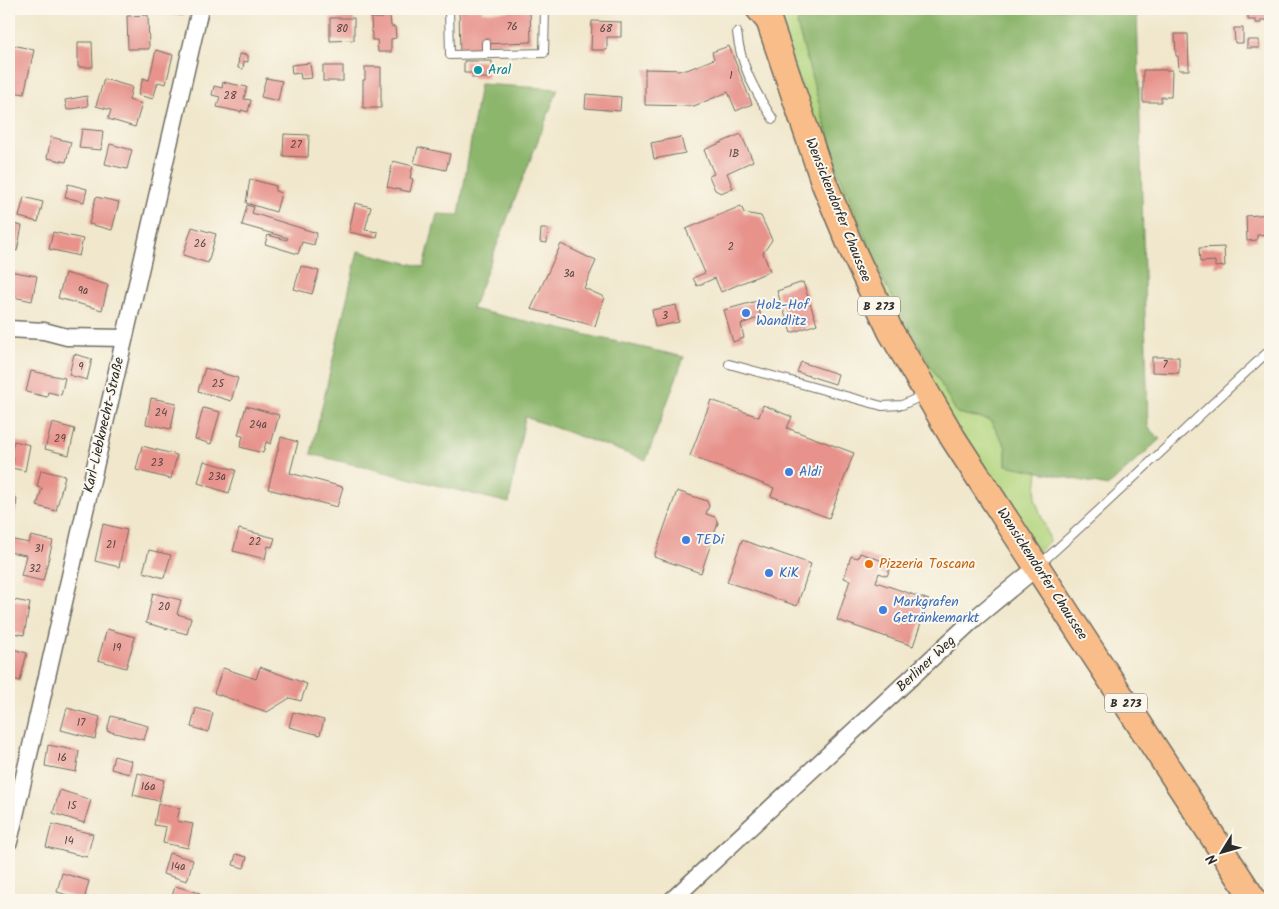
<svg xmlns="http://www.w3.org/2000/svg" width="1279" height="909" viewBox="0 0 1279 909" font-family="Kalam,sans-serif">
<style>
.green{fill:#b2d57e;stroke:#6e8054}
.forest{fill:#8db66d;stroke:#5c704c}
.building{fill:#e7938c}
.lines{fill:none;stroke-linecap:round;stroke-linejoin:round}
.lane-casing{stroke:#706d63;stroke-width:10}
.street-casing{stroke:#706d63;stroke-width:19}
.primary-casing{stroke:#706d63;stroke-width:28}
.lane{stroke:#fff;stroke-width:8}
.street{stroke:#fff;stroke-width:16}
.primary{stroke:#f8bd89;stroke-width:25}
.culture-dot{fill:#0f9aa8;stroke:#fbf7ec;stroke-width:2}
.shop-dot{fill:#3f7fe0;stroke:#fbf7ec;stroke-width:2}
.food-dot{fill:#e8710a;stroke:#fbf7ec;stroke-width:2}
.labels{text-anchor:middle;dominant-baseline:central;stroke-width:4;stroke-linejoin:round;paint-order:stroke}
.number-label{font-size:11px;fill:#5a4543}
.shield{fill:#fbf7ec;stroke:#696865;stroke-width:1}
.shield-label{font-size:12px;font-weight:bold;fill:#2b2b2b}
.culture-label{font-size:14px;fill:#0d838f;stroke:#fbf7ec;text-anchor:start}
.street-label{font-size:14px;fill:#2b2b2b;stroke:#fbf7ec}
.shop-label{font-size:14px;fill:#366cbe;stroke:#fbf7ec;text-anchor:start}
.food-label{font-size:14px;fill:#c56008;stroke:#fbf7ec;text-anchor:start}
</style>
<rect width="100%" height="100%" fill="#fbf7ec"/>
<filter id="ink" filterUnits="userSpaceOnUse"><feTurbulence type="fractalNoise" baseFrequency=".02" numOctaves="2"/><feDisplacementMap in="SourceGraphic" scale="10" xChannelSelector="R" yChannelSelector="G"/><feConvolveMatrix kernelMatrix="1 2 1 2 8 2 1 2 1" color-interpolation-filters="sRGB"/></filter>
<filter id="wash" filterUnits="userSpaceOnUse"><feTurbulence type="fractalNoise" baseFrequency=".0096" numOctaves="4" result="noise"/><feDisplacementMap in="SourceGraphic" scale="20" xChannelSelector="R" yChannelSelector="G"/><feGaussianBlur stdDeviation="1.12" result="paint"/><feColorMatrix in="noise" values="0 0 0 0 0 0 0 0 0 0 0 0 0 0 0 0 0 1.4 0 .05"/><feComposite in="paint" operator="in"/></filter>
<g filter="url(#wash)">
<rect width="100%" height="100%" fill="#f0e7cc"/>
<path class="green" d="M775 9H806L797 24 837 168 884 282 957 413 990 420 1006 447V465L1038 471 1035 499 1050 540 1038 552 951 419 870 267 829 169Z"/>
<g class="forest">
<path d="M806 9H1137L1148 427 1160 439 1108 486 1006 465V447L990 420 957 413 884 282 837 168 797 24Z"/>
<path d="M480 84 558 89 472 309 684 357 646 460 525 417 509 503 311 454 358 251 424 267 437 214 459 215Z"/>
</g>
<g id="blocks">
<g class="building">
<path d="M157 9H184L183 15 157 14Z"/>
<path d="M459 9H482V12L530 10 531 42 482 44V52L460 53Z"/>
<path d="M1248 9H1269V20H1261V23H1256V20H1248Z"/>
<path d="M384 13 390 15 391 26 395 27 396 38 391 39V52H378L377 40H372L371 18H383Z"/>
<path d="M148 15 149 49H128L127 16Z"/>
<path d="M330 18H354V40L330 41Z"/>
<path d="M592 21 621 22V37H607V50H591Z"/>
<path d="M1234 28H1243V43H1235Z"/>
<path d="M1175 34H1188L1189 70H1179L1178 56H1176Z"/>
<rect x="1247" y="40" width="12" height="8"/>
<path d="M78 42H92L93 67H78Z"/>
<path d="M9 44 34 50 24 94 9 91Z"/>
<path d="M729 46 752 104 736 111 728 92 694 106 645 105V69L687 70 714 59 712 52Z"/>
<path d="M156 50 173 55 166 84 158 82 153 99 138 95 143 78 149 80Z"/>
<path d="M239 54 248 55V62L244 61 243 69 238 68Z"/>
<path d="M464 61H492V73H487V78H472V73H464Z"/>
<path d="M310 63 312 78 301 79 300 73 292 74 291 65Z"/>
<rect x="323" y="66" width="20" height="15"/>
<path d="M365 67H381V108H363V80H365Z"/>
<path d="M1143 70H1172L1171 97H1161V102H1143Z"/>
<path d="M266 78 282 81 278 101 261 97Z"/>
<path d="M104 79 132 87 129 100 142 104 135 127 108 119 111 110 96 106Z"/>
<path d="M223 82 247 87 244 99 251 100 248 112 241 110V112L217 107 220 97 212 95 214 86 222 88Z"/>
<path d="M586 94 621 97 620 111 585 108Z"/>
<path d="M87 96 88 106 67 110 65 100Z"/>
<path d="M82 129 103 131 101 150 79 148Z"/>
<path d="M284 134 309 135 308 157 283 156Z"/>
<path d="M741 134 753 161 727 173 733 188 721 193 715 190 709 176 714 174 704 150Z"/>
<path d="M51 137 71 142 66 162 47 158Z"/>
<path d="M681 137 685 153 654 159 651 143Z"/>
<path d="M110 144 132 150 127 169 105 164Z"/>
<path d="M418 147 450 154 446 170 414 163Z"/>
<path d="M393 161 413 166 410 178 413 179 410 192 387 187Z"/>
<path d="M250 179 276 186 275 191 281 193 276 212 246 203Z"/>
<path d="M68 184 87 189 84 202 65 197Z"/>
<path d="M24 197 43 202 38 222 19 217Z"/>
<path d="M96 197 119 202 112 230 89 224Z"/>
<path d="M355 203 371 207 365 230 378 232 377 238 349 232Z"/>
<path d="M247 205 254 207 252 213 317 233 314 245 302 242 298 254 265 244 268 235 287 240 288 238 242 225Z"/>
<path d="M741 206 744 213 761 216 772 240 763 253 770 271 721 292 715 278 697 286 693 278 705 273 686 229Z"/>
<path d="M1270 214V234L1257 235V240L1247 241 1246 216Z"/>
<path d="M9 223 22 226 17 251 9 249Z"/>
<path d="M192 227 216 234 208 263 183 255Z"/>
<path d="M541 229H548L547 243 540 242Z"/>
<path d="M53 232 83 239 79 256 49 249Z"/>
<path d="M561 244 596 261 584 288 604 297 595 326 531 309Z"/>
<path d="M1224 247 1225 266 1215 267V261L1200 262 1199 248Z"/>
<path d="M301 266 319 271 312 294 294 289Z"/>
<path d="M9 271 37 276 32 301 9 296Z"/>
<path d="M65 273 108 285 102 310 58 298Z"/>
<path d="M803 282 817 324 791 333 777 291Z"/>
<path d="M757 301 761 317 741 324 744 338 733 342 724 310Z"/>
<path d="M676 305 679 322 655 327 652 310Z"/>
<path d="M74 354 92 359 87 380 69 375Z"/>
<path d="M1152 357H1179V373L1152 372Z"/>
<path d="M801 362 838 374 835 384 797 372Z"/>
<path d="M205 368 238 378 231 401 198 391Z"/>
<path d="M31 371 65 378 61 395 48 392 47 397 26 392Z"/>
<path d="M151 398 176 403 171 429 146 424Z"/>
<path d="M711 400 759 417 763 405 792 417 787 428 854 453 829 518 771 496 774 488 690 456Z"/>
<path d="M246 406 279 415 271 444 266 442 263 453 240 447 243 436 238 435Z"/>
<path d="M203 408 220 412 211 444 195 439Z"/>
<path d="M52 423 75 429 69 455 45 449Z"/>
<path d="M281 437 298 442 290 473 343 487 337 507 268 489Z"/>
<path d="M14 441 30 445 25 471 12 468 14 457 10 456Z"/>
<path d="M142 446 177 455 171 479 136 470Z"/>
<path d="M204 461 236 470 229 493 198 483Z"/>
<path d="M41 470 65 476 56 511 37 506 42 488 37 487Z"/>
<path d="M677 491 707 501 709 506 706 514 715 517 718 523 701 573 654 557Z"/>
<path d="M9 497 17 498 15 516 9 515Z"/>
<path d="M103 524 127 530 119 567 95 561Z"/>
<path d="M239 529 275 538 272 547 268 546 265 559 233 551Z"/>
<path d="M31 536 53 541 43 581 21 576 26 555 9 552V539L29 543Z"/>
<path d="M742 540 811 564 797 606 727 582Z"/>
<path d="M149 550 171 555 164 578 143 572Z"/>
<path d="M860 553 892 564 887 576 879 573 876 582 929 600 913 646 837 620 850 580 844 578 851 556 858 558Z"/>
<path d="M153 593 181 600 177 614 191 618 187 634 146 623Z"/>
<path d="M9 599 30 603 24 635 9 632Z"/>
<path d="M107 629 135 637 126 668 98 660Z"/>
<path d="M9 648 27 653 20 681 9 678Z"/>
<path d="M260 667 307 684 301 701 290 698 267 712 214 693 223 668 256 679Z"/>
<path d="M67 708 100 717 95 739 61 730Z"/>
<path d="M196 708 213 713 208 732 191 727Z"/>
<path d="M293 712 324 720 320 735 289 727Z"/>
<path d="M111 716 148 726 144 740 107 731Z"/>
<path d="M48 745 79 751 76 772 45 766Z"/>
<path d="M114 756 132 761 129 774 111 769Z"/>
<path d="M138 773 164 780 159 801 133 795Z"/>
<path d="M60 790 91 800 84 823 53 813Z"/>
<path d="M158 804 180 808 177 821 193 824 188 848 163 843 166 827 154 825Z"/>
<path d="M52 824 93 834 87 857 46 847Z"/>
<path d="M169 853 193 860 187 881 163 874Z"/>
<path d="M236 854 247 857 244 868 233 865Z"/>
<path d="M62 873 89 881 84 900 57 892Z"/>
<path d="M175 886 200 893 198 900H171Z"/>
</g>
</g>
</g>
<g filter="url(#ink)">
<use href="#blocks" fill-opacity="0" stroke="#706d63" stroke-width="1"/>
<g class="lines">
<defs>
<g id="lane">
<path d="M449 9 450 55 544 53 545 9"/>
<path d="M737 32C740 64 755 92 773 119"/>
<path d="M486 43V54"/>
<path d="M729 364 882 406 902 405 924 395"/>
<path d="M1040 564C1118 494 1193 421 1270 350"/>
</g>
<g id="street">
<path d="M9 329 44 331 67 337 124 338"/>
<path d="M9 842 200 9"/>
<path d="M672 900 974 619 1037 567"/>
</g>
<path id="primary" d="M759 9 769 21 824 183 851 247 891 332 953 438 1254 900"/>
</defs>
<use href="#lane" class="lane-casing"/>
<use href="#street" class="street-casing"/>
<use href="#primary" class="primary-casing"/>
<use href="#lane" class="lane"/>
<use href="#street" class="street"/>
<use href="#primary" class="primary"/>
</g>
</g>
<circle class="culture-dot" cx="478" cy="70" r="5"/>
<g class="shop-dot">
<circle cx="746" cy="313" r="5"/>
<circle cx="789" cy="472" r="5"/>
<circle cx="686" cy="540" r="5"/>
<circle cx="769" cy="573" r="5"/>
<circle cx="883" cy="610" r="5"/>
</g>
<circle class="food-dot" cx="869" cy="564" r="5"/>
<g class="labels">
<g class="number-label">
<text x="512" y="27">76</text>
<text x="342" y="29">80</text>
<text x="606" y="29">68</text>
<text x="731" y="76">1</text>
<text x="230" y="96">28</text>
<text x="296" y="145">27</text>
<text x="734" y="154">1B</text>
<text x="200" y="244">26</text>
<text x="731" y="247">2</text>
<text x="569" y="274">3a</text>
<text x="83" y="291">9a</text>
<text x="665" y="316">3</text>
<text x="1165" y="365">7</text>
<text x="81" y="367">9</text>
<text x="218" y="384">25</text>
<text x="161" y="413">24</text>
<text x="258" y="425">24a</text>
<text x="60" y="439">29</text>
<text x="157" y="463">23</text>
<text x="217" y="477">23a</text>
<text x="255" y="542">22</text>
<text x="111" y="545">21</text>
<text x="39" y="549">31</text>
<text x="35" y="569">32</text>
<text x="164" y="607">20</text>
<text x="117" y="648">19</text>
<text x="81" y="723">17</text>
<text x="62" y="758">16</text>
<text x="148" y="787">16a</text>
<text x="72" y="806">15</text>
<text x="69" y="841">14</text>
<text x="178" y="867">14a</text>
</g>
<g class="shield">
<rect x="858" y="296.5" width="42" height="19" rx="4"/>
<rect x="1105" y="693.5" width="42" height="19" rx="4"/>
</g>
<g class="shield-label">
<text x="879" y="306">B 273</text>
<text x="1126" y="703">B 273</text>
</g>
<g class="culture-label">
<text x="488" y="70">Aral</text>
</g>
<g class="street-label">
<text transform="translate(838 210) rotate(68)">Wensickendorfer Chaussee</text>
<text transform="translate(104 425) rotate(-77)">Karl-Liebknecht-Straße</text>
<text transform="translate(1042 574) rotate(57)">Wensickendorfer Chaussee</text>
<text transform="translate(926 664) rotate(-43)">Berliner Weg</text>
</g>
<g class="shop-label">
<text x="756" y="305">Holz-Hof<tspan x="756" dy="16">Wandlitz</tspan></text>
<text x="799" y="472">Aldi</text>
<text x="696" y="540">TEDi</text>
<text x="779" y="573">KiK</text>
<text x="893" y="602">Markgrafen<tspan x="893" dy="16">Getränkemarkt</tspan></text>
</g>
<g class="food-label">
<text x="879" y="564">Pizzeria Toscana</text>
</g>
</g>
<rect width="1279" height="909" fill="none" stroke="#fbf7ec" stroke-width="30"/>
<g transform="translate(1222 852) rotate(233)" stroke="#fbf7ec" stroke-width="4" paint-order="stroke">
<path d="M0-4L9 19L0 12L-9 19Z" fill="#2b2b2b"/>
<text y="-8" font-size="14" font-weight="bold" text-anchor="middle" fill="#2b2b2b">N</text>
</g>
</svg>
